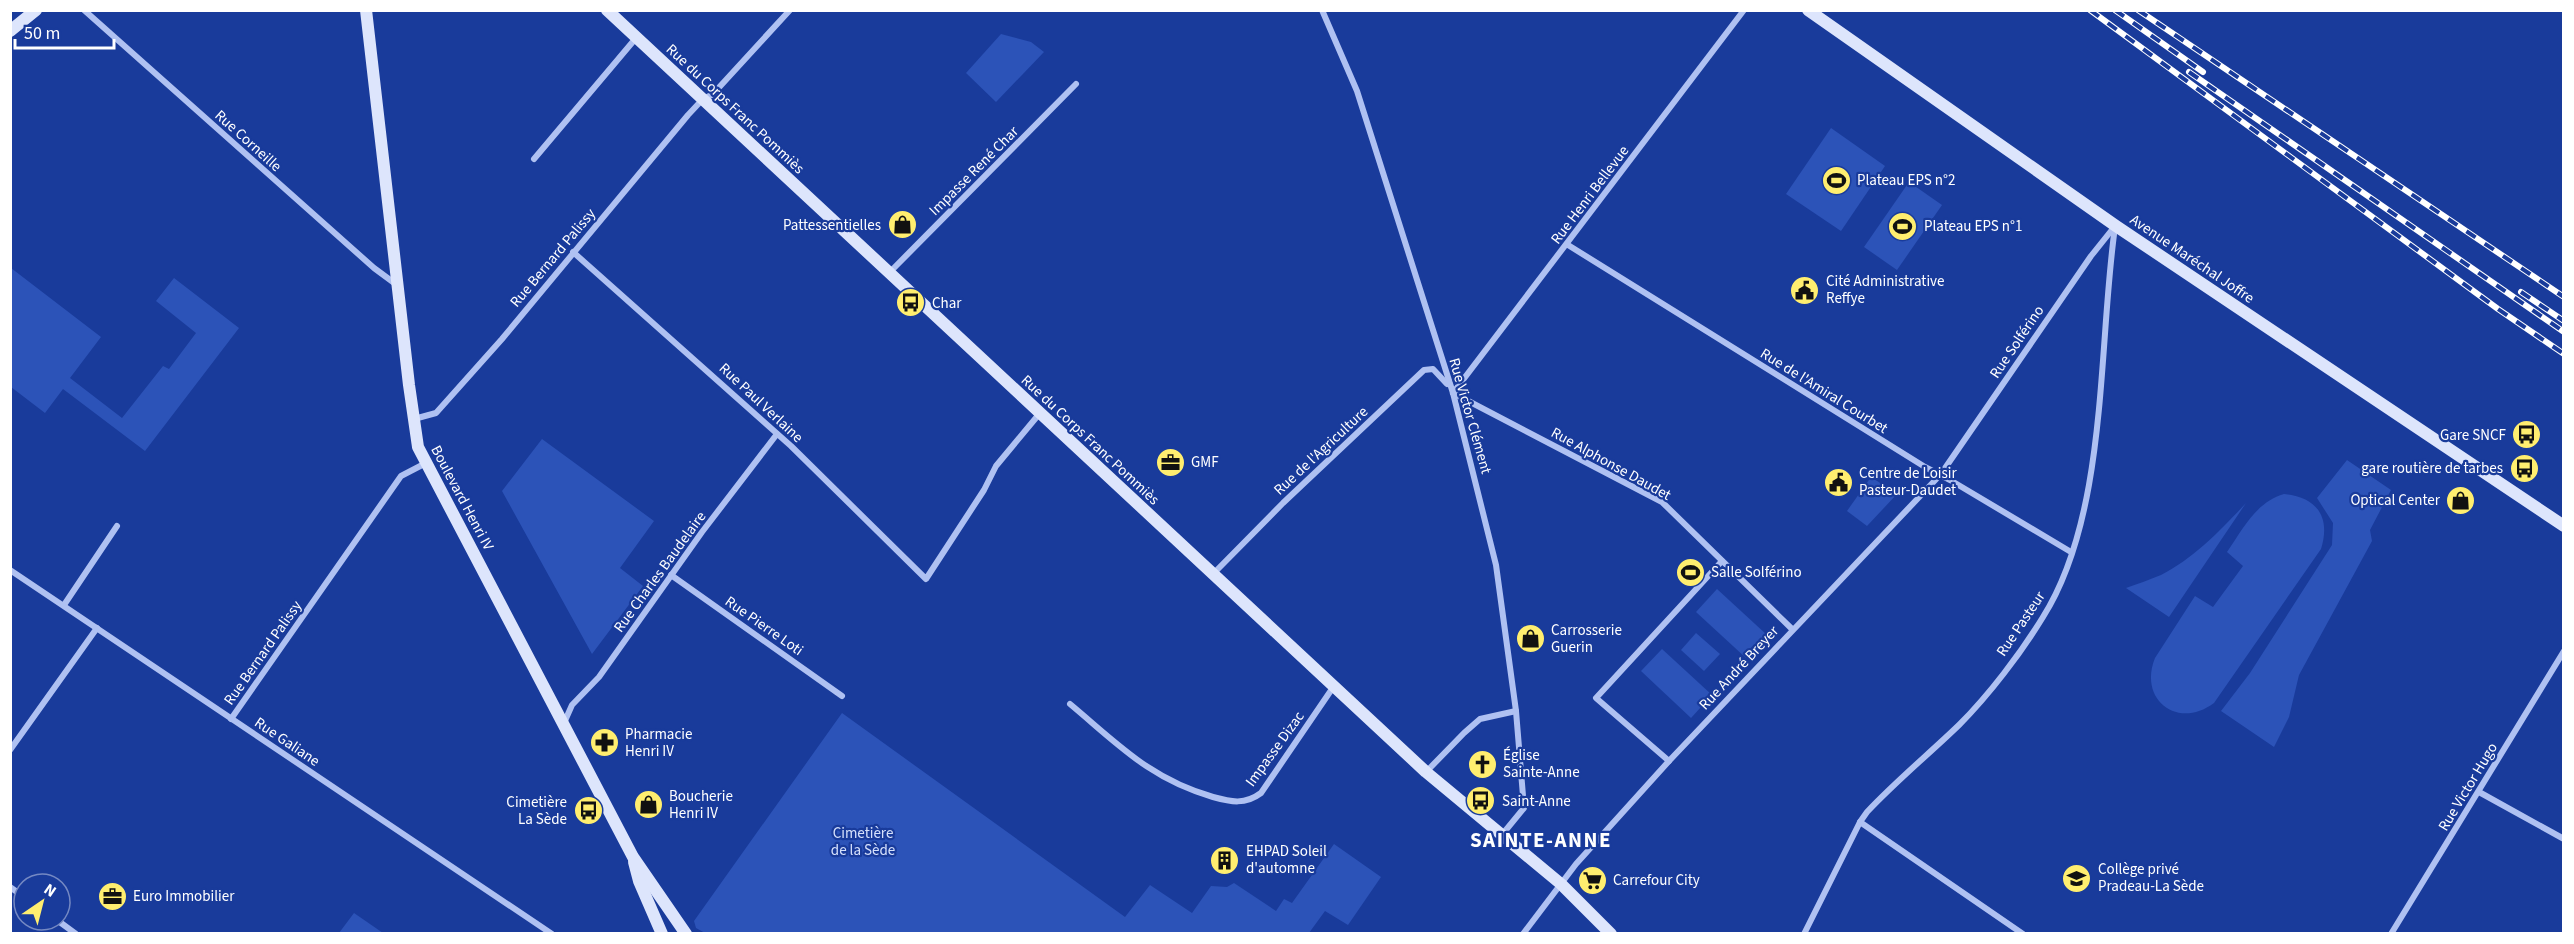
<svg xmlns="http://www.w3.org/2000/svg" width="2574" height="944" viewBox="0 0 2574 944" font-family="'Source Sans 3',sans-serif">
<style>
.green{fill:#2c53b8}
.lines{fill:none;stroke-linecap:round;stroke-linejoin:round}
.street{stroke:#afc1f2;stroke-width:6}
.secondary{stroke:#dde5fc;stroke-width:12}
.rail-casing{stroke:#fff;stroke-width:6}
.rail{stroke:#193b9b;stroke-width:4;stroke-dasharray:11;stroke-linecap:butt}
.labels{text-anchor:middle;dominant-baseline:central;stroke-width:4.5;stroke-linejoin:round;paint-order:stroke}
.street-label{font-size:15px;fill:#fff;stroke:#193b9b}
.poi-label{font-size:15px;fill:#fff;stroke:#193b9b;text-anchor:start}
.park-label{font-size:15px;fill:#d6e1fc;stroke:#193b9b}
.district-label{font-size:21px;font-weight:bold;letter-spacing:1.5px;fill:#fff;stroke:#193b9b}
</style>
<rect width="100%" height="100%" fill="#193b9b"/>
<g class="green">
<path d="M1001 34 1031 42 1044 52 996 102 966 73Z"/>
<path d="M1831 128 1885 166 1841 231 1786 194Z"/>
<path d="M1909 182 1942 205 1897 270 1864 247Z"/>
<path d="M11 268 101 337 70 378 122 418 163 366 169 369 196 333 156 301 174 278 239 328 145 451 63 389 45 413 11 387Z"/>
<path d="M542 439 654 521 620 568 643 586 592 654 502 491Z"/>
<path d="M2347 460 2391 490 2370 530 2372 541 2299 675 2289 717 2274 747 2221 711 2250 673 2332 545 2333 523 2317 498Z"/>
<path d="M1871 477 1897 494 1867 526 1847 511Z"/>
<path d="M2284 494C2317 497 2331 517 2321 549L2214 703C2178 730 2138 700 2155 658L2195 596 2213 607 2243 566 2227 552C2243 529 2256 502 2284 494Z"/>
<path d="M2246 503 2169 617 2126 588C2137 584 2149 580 2161 575 2193 559 2222 529 2246 503Z"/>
<path d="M1717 589 1767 635 1746 658 1696 612Z"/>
<path d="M1696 633 1720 654 1704 671 1681 650Z"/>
<path d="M1662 649 1712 695 1691 718 1641 671Z"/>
<path d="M842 713 1125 917 1150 885 1192 913 1211 886 1227 887 1234 883 1276 911 1284 899 1292 903 1334 844 1381 877 1348 925 1325 911 1309 933H705L696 928 694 921Z"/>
<path d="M354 913 383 933H339Z"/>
</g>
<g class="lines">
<g class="street">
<path d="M84 10 374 268 397 285"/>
<path d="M1322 10 1357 91 1453 393 1496 565 1516 711 1524 808 1501 836"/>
<path d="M534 159 636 38"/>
<path d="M1568 245 1925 467 1950 480 2071 552"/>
<path d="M573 252 791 446 926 579 984 490 996 466 1040 413"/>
<path d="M889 273 1076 84"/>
<path d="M1453 393 1744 10"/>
<path d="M1453 393 1662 502 1792 629"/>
<path d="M414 419 436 413 502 339 688 115 702 100 713 94 790 10"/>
<path d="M10 570 552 934"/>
<path d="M1213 574 1283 503 1424 370 1433 369 1447 384"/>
<path d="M671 575 842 696"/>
<path d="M64 605 117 526"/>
<path d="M1070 704C1118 744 1150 779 1213 797 1231 802 1245 805 1261 793L1334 686"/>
<path d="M231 719 401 476 426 463"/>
<path d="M564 723 572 705 599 677 702 532 777 434"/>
<path d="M10 750 97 628"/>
<path d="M1669 761 1596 698 1722 561"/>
<path d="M1426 772 1464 733 1480 719 1516 711"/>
<path d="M2479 792 2564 839"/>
<path d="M1860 822 2023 934"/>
<path d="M10 887 24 897"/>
<path d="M57 920 76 934"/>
<path d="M1523 934 1576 864 1669 761 1941 474 2091 256 2115 226"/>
<path d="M1804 934 1860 822 1867 812C1896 781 1929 754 1959 725 1989 695 2021 653 2043 617 2108 514 2098 346 2115 227"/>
<path d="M2391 934 2564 651"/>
</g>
<g class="secondary">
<path d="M366 10 409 385 418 447 633 857 686 934"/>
<path d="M607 10 1426 772 1561 884 1611 934"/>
<path d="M1808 10 2116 226 2564 526"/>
<path d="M10 31 36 10"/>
<path d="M634 862 639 881 662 934"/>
</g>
<defs>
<g id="rail">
<path d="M2090 10 2498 309 2564 354"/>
<path d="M2115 10 2203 72"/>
<path d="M2138 10 2564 297"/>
<path d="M2189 72 2564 332"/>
<path d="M2521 292 2564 321"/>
</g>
</defs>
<use href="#rail" class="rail-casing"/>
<use href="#rail" class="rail"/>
</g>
<defs>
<symbol id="stadium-disc" viewBox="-11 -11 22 22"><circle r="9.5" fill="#ffee6f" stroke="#193b9b"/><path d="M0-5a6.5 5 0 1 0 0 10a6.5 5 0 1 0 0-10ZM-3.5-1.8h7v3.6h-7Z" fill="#111"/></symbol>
<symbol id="shop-disc" viewBox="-11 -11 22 22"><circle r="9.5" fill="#ffee6f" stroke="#193b9b"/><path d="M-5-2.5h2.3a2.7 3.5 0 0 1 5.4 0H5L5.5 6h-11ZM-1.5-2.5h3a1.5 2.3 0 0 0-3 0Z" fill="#111"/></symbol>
<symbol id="civic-disc" viewBox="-11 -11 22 22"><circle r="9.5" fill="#ffee6f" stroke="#193b9b"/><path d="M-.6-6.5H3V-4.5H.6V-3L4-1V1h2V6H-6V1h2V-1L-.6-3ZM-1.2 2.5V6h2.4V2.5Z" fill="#111"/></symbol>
<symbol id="bus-disc" viewBox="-11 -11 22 22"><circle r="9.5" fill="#ffee6f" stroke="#193b9b"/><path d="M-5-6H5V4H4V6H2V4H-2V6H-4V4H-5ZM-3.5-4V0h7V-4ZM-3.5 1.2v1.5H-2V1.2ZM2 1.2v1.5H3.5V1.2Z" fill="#111"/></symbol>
<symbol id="office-disc" viewBox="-11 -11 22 22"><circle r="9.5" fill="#ffee6f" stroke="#193b9b"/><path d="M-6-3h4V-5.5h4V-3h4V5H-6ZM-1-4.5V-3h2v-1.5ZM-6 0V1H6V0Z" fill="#111"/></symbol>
<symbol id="pharmacy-disc" viewBox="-11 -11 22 22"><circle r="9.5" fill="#ffee6f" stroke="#193b9b"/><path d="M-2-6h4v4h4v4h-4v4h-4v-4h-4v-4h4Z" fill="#111"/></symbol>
<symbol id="church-disc" viewBox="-11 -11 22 22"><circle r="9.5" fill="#ffee6f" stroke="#193b9b"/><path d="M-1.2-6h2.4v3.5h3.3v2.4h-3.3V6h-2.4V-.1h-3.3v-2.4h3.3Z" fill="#111"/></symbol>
<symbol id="building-disc" viewBox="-11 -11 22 22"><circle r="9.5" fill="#ffee6f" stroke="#193b9b"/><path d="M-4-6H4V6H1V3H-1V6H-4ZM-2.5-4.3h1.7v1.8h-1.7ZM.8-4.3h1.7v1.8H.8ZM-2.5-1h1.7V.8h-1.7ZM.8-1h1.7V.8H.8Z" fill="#111"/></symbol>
<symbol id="school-disc" viewBox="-11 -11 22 22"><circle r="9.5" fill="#ffee6f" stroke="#193b9b"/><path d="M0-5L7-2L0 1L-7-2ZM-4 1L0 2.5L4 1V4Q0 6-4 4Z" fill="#111"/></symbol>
<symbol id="supermarket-disc" viewBox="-11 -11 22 22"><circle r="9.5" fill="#ffee6f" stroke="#193b9b"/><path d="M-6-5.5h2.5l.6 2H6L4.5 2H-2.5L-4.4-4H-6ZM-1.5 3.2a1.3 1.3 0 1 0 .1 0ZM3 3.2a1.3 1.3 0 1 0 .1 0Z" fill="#111"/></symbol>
</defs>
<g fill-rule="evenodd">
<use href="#stadium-disc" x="1820" y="164" width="33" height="33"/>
<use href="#shop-disc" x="886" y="208" width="33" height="33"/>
<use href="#stadium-disc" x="1886" y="210" width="33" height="33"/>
<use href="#civic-disc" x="1788" y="274" width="33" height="33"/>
<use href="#bus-disc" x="894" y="286" width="33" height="33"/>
<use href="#bus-disc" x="2510" y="418" width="33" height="33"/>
<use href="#office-disc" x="1154" y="446" width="33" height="33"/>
<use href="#bus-disc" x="2508" y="452" width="33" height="33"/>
<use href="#civic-disc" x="1822" y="466" width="33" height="33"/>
<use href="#shop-disc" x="2444" y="484" width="33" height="33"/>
<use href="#stadium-disc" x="1674" y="556" width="33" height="33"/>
<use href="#shop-disc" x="1514" y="622" width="33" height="33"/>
<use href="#pharmacy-disc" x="588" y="726" width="33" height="33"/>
<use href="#church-disc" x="1466" y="748" width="33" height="33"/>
<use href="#bus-disc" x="1464" y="784" width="33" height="33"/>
<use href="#shop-disc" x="632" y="788" width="33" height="33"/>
<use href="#bus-disc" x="572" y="794" width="33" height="33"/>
<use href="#building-disc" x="1208" y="844" width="33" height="33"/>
<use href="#school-disc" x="2060" y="862" width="33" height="33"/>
<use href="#supermarket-disc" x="1576" y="864" width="33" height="33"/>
<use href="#office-disc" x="96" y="880" width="33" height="33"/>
</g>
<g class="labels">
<g class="street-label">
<text transform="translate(735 109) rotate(43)">Rue du Corps Franc Pommiès</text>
<text transform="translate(248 141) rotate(42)">Rue Corneille</text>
<text transform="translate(974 171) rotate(-45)">Impasse René Char</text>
<text transform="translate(1590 195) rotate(-53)">Rue Henri Bellevue</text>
<text transform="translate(553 258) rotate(-50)">Rue Bernard Palissy</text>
<text transform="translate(2192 259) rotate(34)">Avenue Maréchal Joffre</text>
<text transform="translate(2017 342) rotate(-56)">Rue Solférino</text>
<text transform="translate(1824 391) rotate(32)">Rue de l'Amiral Courbet</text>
<text transform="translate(761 403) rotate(43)">Rue Paul Verlaine</text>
<text transform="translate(1470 416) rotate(74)">Rue Victor Clément</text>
<text transform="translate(1090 440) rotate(43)">Rue du Corps Franc Pommiès</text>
<text transform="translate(1321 451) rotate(-43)">Rue de l'Agriculture</text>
<text transform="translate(1611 464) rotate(29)">Rue Alphonse Daudet</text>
<text transform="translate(462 498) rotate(62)">Boulevard Henri IV</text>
<text transform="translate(660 572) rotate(-54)">Rue Charles Baudelaire</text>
<text transform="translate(2021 624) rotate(-56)">Rue Pasteur</text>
<text transform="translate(764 626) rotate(35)">Rue Pierre Loti</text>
<text transform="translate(263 653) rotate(-55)">Rue Bernard Palissy</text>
<text transform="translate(1739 668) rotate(-47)">Rue André Breyer</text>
<text transform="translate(287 742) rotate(34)">Rue Galiane</text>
<text transform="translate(1275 749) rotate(-54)">Impasse Dizac</text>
<text transform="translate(2468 787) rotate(-59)">Rue Victor Hugo</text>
</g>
<g class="poi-label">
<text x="1857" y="180">Plateau EPS n°2</text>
<text x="881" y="225" text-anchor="end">Pattessentielles</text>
<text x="1924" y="226">Plateau EPS n°1</text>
<text x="1826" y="281">Cité Administrative<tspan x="1826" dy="17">Reffye</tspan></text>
<text x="932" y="303">Char</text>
<text x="2506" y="435" text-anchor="end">Gare SNCF</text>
<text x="1191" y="462">GMF</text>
<text x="2503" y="468" text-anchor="end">gare routière de tarbes</text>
<text x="1859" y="473">Centre de Loisir<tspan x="1859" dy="17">Pasteur-Daudet</tspan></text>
<text x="2440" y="500" text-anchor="end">Optical Center</text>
<text x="1711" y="572">Salle Solférino</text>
<text x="1551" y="630">Carrosserie<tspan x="1551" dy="17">Guerin</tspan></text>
<text x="625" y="734">Pharmacie<tspan x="625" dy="17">Henri IV</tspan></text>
<text x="1503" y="755">Église<tspan x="1503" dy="17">Sainte-Anne</tspan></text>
<text x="669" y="796">Boucherie<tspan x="669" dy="17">Henri IV</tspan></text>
<text x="1502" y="801">Saint-Anne</text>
<text x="567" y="802" text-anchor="end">Cimetière<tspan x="567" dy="17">La Sède</tspan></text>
<text x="1246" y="851">EHPAD Soleil<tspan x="1246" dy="17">d'automne</tspan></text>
<text x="2098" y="869">Collège privé<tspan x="2098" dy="17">Pradeau-La Sède</tspan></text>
<text x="1613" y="880">Carrefour City</text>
<text x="133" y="896">Euro Immobilier</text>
</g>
<g class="park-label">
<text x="863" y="833">Cimetière<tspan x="863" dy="17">de la Sède</tspan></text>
</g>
<g class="district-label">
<text x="1541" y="840">SAINTE-ANNE</text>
</g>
</g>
<rect width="2574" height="944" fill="none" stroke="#ffffff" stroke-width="24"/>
<g transform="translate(42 902) rotate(35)"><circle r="28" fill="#193b9b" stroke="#7589c3" stroke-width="1.5"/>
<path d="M0-4.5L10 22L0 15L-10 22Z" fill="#ffee6f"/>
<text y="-9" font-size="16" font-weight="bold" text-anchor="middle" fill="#ffffff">N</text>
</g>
<path d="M15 39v9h99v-9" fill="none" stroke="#ffffff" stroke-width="3"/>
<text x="24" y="39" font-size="18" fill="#ffffff" stroke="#193b9b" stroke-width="4.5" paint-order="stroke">50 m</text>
</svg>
